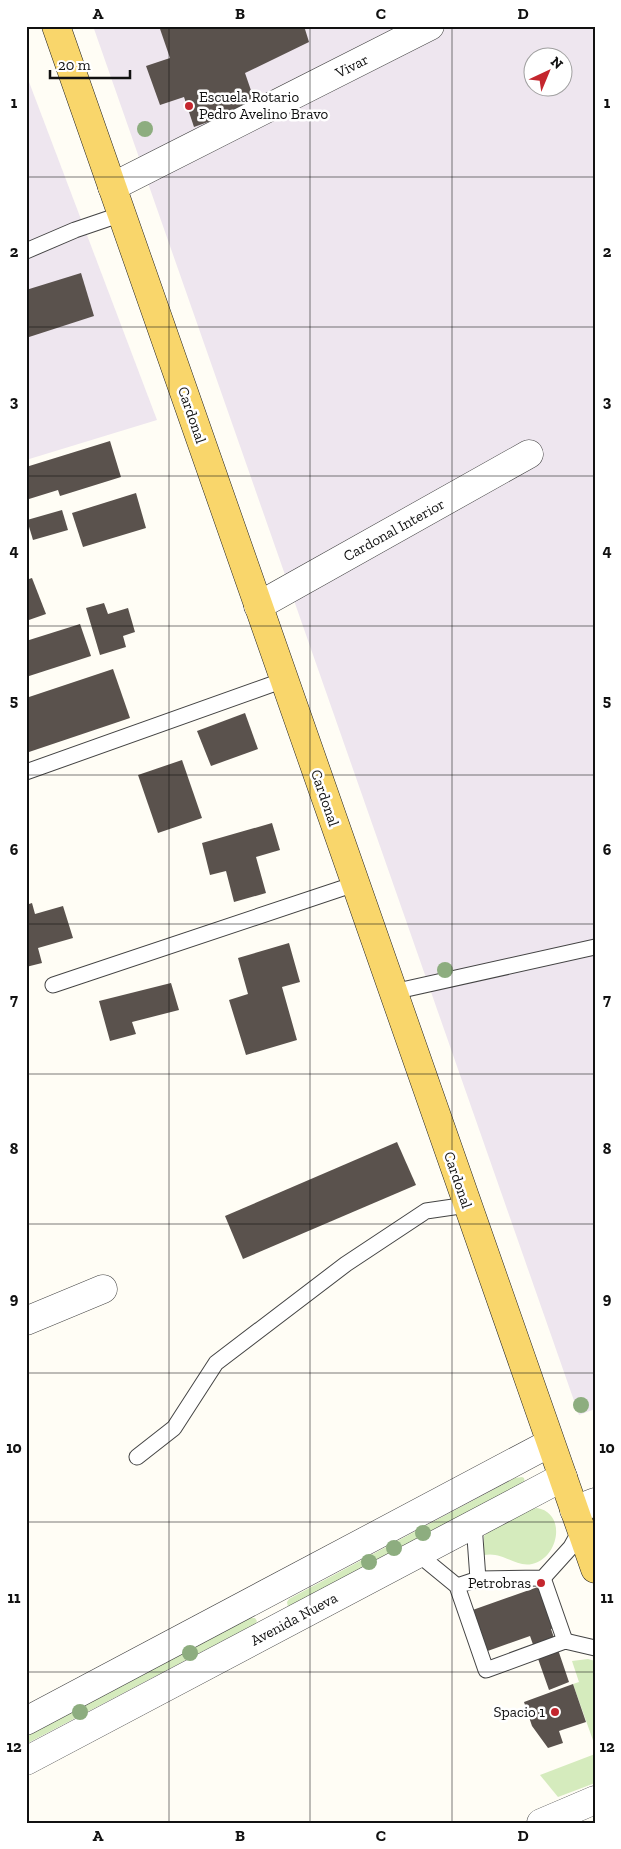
<svg xmlns="http://www.w3.org/2000/svg" width="621" height="1849" viewBox="0 0 621 1849" font-family="'Zilla Slab',serif">
<style>
.industrial{fill:#eee6ef;fill-rule:evenodd}
.green{fill:#d5ebbd}
.building{fill:#5a524d}
.lines{fill:none;stroke-linecap:round;stroke-linejoin:round}
.service-casing{stroke:#444;stroke-width:17}
.minor-casing{stroke:#444;stroke-width:29}
.tertiary-casing{stroke:#444;stroke-width:29}
.primary-casing{stroke:#222;stroke-width:29}
.service{stroke:#fff;stroke-width:15}
.minor{stroke:#fff;stroke-width:28}
.tertiary{stroke:#fff;stroke-width:28}
.primary{stroke:#f9d66b;stroke-width:28}
.tree{fill:#8dad7f}
.grid{fill:none;stroke:#111;stroke-width:1;stroke-opacity:0.55}
.poi-dot{fill:#c4262e;stroke:#fff;stroke-width:2}
.labels{text-anchor:middle;dominant-baseline:central;stroke-width:5;stroke-linejoin:round;paint-order:stroke}
.street-label{font-size:15px;fill:#111;stroke:#fff}
.poi-label{font-size:15px;fill:#111;stroke:#fff;text-anchor:end}
.neatline{fill:none;stroke:#111;stroke-width:2}
.grid-label{font-size:16px;text-anchor:middle;font-weight:bold;fill:#111}
</style>
<rect width="100%" height="100%" fill="#fffdf5"/>
<g class="industrial">
<path d="M93 26H595V1409L579 1415ZM534 58H564V88H534Z"/>
<path d="M26 74 157 420 26 460Z"/>
</g>
<g class="green">
<path d="M522 1477 524 1478 525 1483 291 1608 288 1607 287 1602 289 1599 515 1478Z"/>
<path d="M537 1508C567 1513 559 1558 532 1564 516 1568 503 1551 484 1555V1536C497 1523 519 1512 537 1508Z"/>
<path d="M249 1618H255L257 1621 255 1624 26 1744V1736Z"/>
<path d="M588 1659 595 1661V1746L573 1684 579 1682 572 1661Z"/>
<path d="M595 1754V1783L558 1797 540 1775Z"/>
</g>
<g class="building">
<path d="M159 26H304L309 42 245 73 256 105 194 127 184 97 160 105 146 66 170 58Z"/>
<path d="M81 273 94 316 26 338V290Z"/>
<path d="M110 441 121 477 60 496 58 490 29 499 26 489V467Z"/>
<path d="M136 493 146 528 83 547 72 513Z"/>
<path d="M62 510 68 530 33 540 27 520Z"/>
<path d="M32 578 46 614 26 621V580Z"/>
<path d="M104 603 108 614 128 608 135 632 123 636 126 647 100 655 86 608Z"/>
<path d="M80 624 91 656 26 677V641Z"/>
<path d="M113 669 130 718 26 753V698Z"/>
<path d="M245 713 258 749 211 766 197 731Z"/>
<path d="M182 760 202 818 158 833 138 775Z"/>
<path d="M272 823 280 850 256 857 266 893 234 902 226 871 210 875 202 843Z"/>
<path d="M32 903 35 914 63 906 73 938 38 948 42 963 26 967V905Z"/>
<path d="M289 943 300 982 282 987 297 1040 246 1055 229 1000 248 994 238 958Z"/>
<path d="M171 983 179 1010 132 1022 136 1034 110 1041 99 1001Z"/>
<path d="M397 1142 416 1185 243 1259 225 1216Z"/>
<path d="M552 1582 566 1624 551 1629 569 1682 549 1690 530 1636 482 1653 467 1612Z"/>
<path d="M573 1684 586 1722 559 1731 563 1743 548 1748 532 1726 524 1702Z"/>
</g>
<g class="lines">
<defs>
<g id="service">
<path d="M26 251 75 230 122 214"/>
<path d="M26 772 284 680"/>
<path d="M53 985 355 884"/>
<path d="M393 992 595 947"/>
<path d="M137 1457 174 1428 216 1363 346 1264 426 1211 467 1205"/>
<path d="M474 1524 478 1579"/>
<path d="M418 1554 457 1586 486 1670 565 1641 595 1648"/>
<path d="M543 1578 565 1641"/>
<path d="M457 1586 478 1579 543 1578 571 1547 581 1529"/>
</g>
<g id="minor">
<path d="M112 187 430 26"/>
<path d="M258 606 529 454"/>
<path d="M26 1321 103 1289"/>
<path d="M574 1510 595 1502"/>
<path d="M541 1823 595 1800"/>
</g>
<g id="tertiary">
<path d="M26 1721 550 1443"/>
<path d="M26 1761 563 1477"/>
</g>
<path id="primary" d="M56 26 595 1569"/>
</defs>
<use href="#service" class="service-casing"/>
<use href="#minor" class="minor-casing"/>
<use href="#tertiary" class="tertiary-casing"/>
<use href="#primary" class="primary-casing"/>
<use href="#service" class="service"/>
<use href="#minor" class="minor"/>
<use href="#tertiary" class="tertiary"/>
<use href="#primary" class="primary"/>
</g>
<g class="tree">
<circle cx="145" cy="129" r="8"/>
<circle cx="445" cy="970" r="8"/>
<circle cx="581" cy="1405" r="8"/>
<circle cx="423" cy="1533" r="8"/>
<circle cx="394" cy="1548" r="8"/>
<circle cx="369" cy="1562" r="8"/>
<circle cx="190" cy="1653" r="8"/>
<circle cx="80" cy="1712" r="8"/>
</g>
<path class="grid" d="M169 26V1823M310 26V1823M452 26V1823M26 177H595M26 327H595M26 476H595M26 626H595M26 775H595M26 924H595M26 1074H595M26 1224H595M26 1373H595M26 1522H595M26 1672H595"/>
<g class="poi-dot">
<circle cx="189" cy="106" r="5"/>
<circle cx="541" cy="1583" r="5"/>
<circle cx="555" cy="1712" r="5"/>
</g>
<g class="labels">
<g class="street-label">
<text transform="translate(352 66) rotate(-27)">Vivar</text>
<text transform="translate(192 415) rotate(71)">Cardonal</text>
<text transform="translate(394 530) rotate(-29)">Cardonal Interior</text>
<text transform="translate(325 798) rotate(71)">Cardonal</text>
<text transform="translate(458 1180) rotate(71)">Cardonal</text>
<text transform="translate(294 1619) rotate(-28)">Avenida Nueva</text>
</g>
<g class="poi-label">
<text x="199" y="97" text-anchor="start">Escuela Rotario<tspan x="199" dy="17">Pedro Avelino Bravo</tspan></text>
<text x="531" y="1583">Petrobras</text>
<text x="545" y="1712">Spacio 1</text>
</g>
</g>
<rect width="621" height="1849" fill="none" stroke="#ffffff" stroke-width="55"/>
<g transform="translate(548 72) rotate(44)"><circle r="24" fill="#ffffff" stroke="#a0a0a0"/>
<path d="M0-4L9 19L0 12L-9 19Z" fill="#c4262e"/>
<text y="-8" font-size="14" font-weight="bold" text-anchor="middle" fill="#111111">N</text>
</g>
<path d="M50 70v8h80v-8" fill="none" stroke="#111111" stroke-width="2.5"/>
<text x="58" y="70" font-size="15" fill="#111111" stroke="#ffffff" stroke-width="4" paint-order="stroke">20 m</text>
<rect x="28" y="28" width="566" height="1794" class="neatline"/>
<g class="grid-label">
<text x="98" y="19">A</text>
<text x="240" y="19">B</text>
<text x="381" y="19">C</text>
<text x="523" y="19">D</text>
<text x="14" y="108">1</text>
<text x="607" y="108">1</text>
<text x="14" y="257">2</text>
<text x="607" y="257">2</text>
<text x="14" y="407">3</text>
<text x="607" y="407">3</text>
<text x="14" y="556">4</text>
<text x="607" y="556">4</text>
<text x="14" y="706">5</text>
<text x="607" y="706">5</text>
<text x="14" y="855">6</text>
<text x="607" y="855">6</text>
<text x="14" y="1005">7</text>
<text x="607" y="1005">7</text>
<text x="14" y="1154">8</text>
<text x="607" y="1154">8</text>
<text x="14" y="1304">9</text>
<text x="607" y="1304">9</text>
<text x="14" y="1453">10</text>
<text x="607" y="1453">10</text>
<text x="14" y="1603">11</text>
<text x="607" y="1603">11</text>
<text x="14" y="1752">12</text>
<text x="607" y="1752">12</text>
<text x="98" y="1841">A</text>
<text x="240" y="1841">B</text>
<text x="381" y="1841">C</text>
<text x="523" y="1841">D</text>
</g>
</svg>
